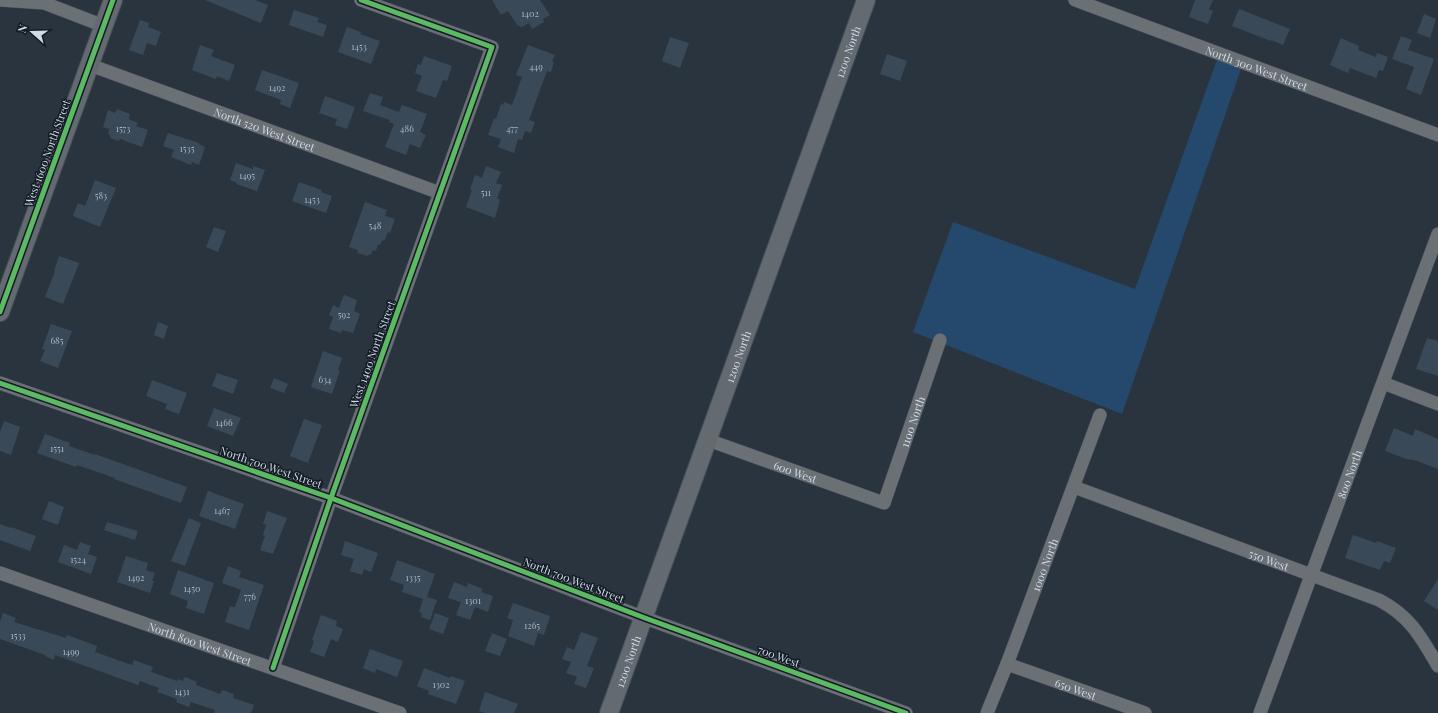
<svg xmlns="http://www.w3.org/2000/svg" width="1438" height="713" viewBox="0 0 1438 713" font-family="'Playfair Display',serif">
<style>
.green{fill:#25496d}
.building{fill:#3a4958}
.lines{fill:none;stroke-linecap:round;stroke-linejoin:round}
.street-casing{stroke:#464f58;stroke-width:14}
.secondary-casing{stroke:#464f58;stroke-width:20}
.street{stroke:#6b7075;stroke-width:13}
.secondary{stroke:#636a70;stroke-width:18}
.cycleway-casing{stroke:#131b25;stroke-width:8}
.cycleway{stroke:#5cba63;stroke-width:5}
.labels{text-anchor:middle;dominant-baseline:central;stroke-width:3;stroke-linejoin:round;paint-order:stroke}
.number-label{font-size:9px;fill:#aab6c4}
.street-label{font-size:11px;fill:#d0dbe8;stroke:#131b25}
</style>
<rect width="100%" height="100%" fill="#2a343f"/>
<path class="green" d="M1219 54 1243 63 1122 414 913 332 953 222 1135 289Z"/>
<g class="building">
<path d="M205 0H255L268 5 261 23Z"/>
<path d="M492 0H540L550 15 543 19 544 22 532 29 529 23 522 27 517 25 508 11 501 15Z"/>
<path d="M1195 0H1213L1209 9 1213 11 1208 24 1189 17Z"/>
<path d="M1239 9 1290 29 1283 45 1271 40V41L1232 26Z"/>
<path d="M294 10 319 18 317 22 327 25 323 37 289 25Z"/>
<path d="M1424 14 1436 19 1430 38 1417 33Z"/>
<path d="M140 20 149 23 148 27 161 32 156 46 147 43 143 55 129 50Z"/>
<path d="M347 27 361 32 360 34 380 41 371 64 338 52Z"/>
<path d="M1401 36 1412 40 1408 50 1434 59 1421 95 1406 89 1414 67 1392 59Z"/>
<path d="M670 37 689 43 680 68 662 61Z"/>
<path d="M1341 38 1359 46 1358 50 1376 57 1377 53 1388 57 1383 71 1379 70 1376 78 1350 68 1348 73 1330 65Z"/>
<path d="M200 45 214 50 211 56 235 65 229 81 217 76 216 79 192 70Z"/>
<path d="M528 45 555 55 552 61 554 62 551 72 547 71 529 120 535 122 531 133 525 131 522 140 518 139 514 153 498 147 501 139 488 135 494 118 496 119 501 104 503 105 504 102 512 105 522 77 516 75Z"/>
<path d="M887 54 907 61 900 81 880 74Z"/>
<path d="M424 56 452 66 447 81 443 80 436 98 416 91 422 76 415 73 418 64 421 65Z"/>
<path d="M262 70 299 83 290 108 280 104 281 100 255 90Z"/>
<path d="M370 93 383 97 380 105 399 112 402 105 427 114 420 132 426 135 420 148 410 144 406 155 385 147 394 124 389 122 390 120 363 111Z"/>
<path d="M325 96 355 107 347 129 335 125 337 119 319 113Z"/>
<path d="M117 109 130 114 129 119 138 123 136 126 148 130 142 147 120 139 119 141 110 138V135L108 134 109 129 103 127 108 110 115 113Z"/>
<path d="M168 133 199 143V144L205 147 199 165 192 162 191 165 171 157 174 150 163 146Z"/>
<path d="M236 163 253 169V166L265 170 257 191 236 184 237 183 230 180Z"/>
<path d="M486 166 501 172 496 183 502 185 497 198 500 200 495 218 466 207 472 190H470L475 175 482 178Z"/>
<path d="M95 180 116 188 100 227 73 216 78 203 85 206Z"/>
<path d="M299 182 322 190 321 192 332 196 326 213 292 201Z"/>
<path d="M365 202 387 210 385 216 395 219 390 233 388 232 384 241 382 240 380 245 378 244 376 251 373 250 371 255 369 254 368 256 357 253 358 250 349 247Z"/>
<path d="M214 227 226 231 218 252 206 247Z"/>
<path d="M59 256 79 263 63 304 45 297 55 271H54Z"/>
<path d="M344 295 357 300 354 311 360 314 353 333 342 330 341 333 329 329 333 317 329 315 333 305 339 308Z"/>
<path d="M158 322 168 326 164 339 154 335Z"/>
<path d="M51 324 72 331 58 368 40 361 45 350 42 349Z"/>
<path d="M1427 338 1438 341V376L1416 369Z"/>
<path d="M323 351 342 358 338 370H340L332 394 311 387Z"/>
<path d="M217 373 238 380 233 394 212 386Z"/>
<path d="M274 378 288 384 284 393 270 388Z"/>
<path d="M152 380 187 393 179 414 165 409 167 404 146 396Z"/>
<path d="M214 408 241 418 233 436 207 426Z"/>
<path d="M304 419 322 425 308 463 290 456Z"/>
<path d="M4 421 20 427 11 455 0 451V432Z"/>
<path d="M1394 428 1413 436 1415 429 1438 439V469L1417 461 1409 459V460L1385 451Z"/>
<path d="M45 434 70 443 69 446 95 455V454L187 487 181 503 114 479 115 478 77 465 76 467 37 453Z"/>
<path d="M208 491 244 504 235 529 199 516Z"/>
<path d="M49 501 64 507 58 525 42 519Z"/>
<path d="M267 511 287 518 273 554 260 550 265 536 263 535 266 525 263 524Z"/>
<path d="M189 518 201 523 185 566 171 561Z"/>
<path d="M107 522 138 531 135 540 104 530Z"/>
<path d="M0 524 11 528V527L36 536 30 551 0 540Z"/>
<path d="M1353 535 1376 543 1377 541 1396 548 1390 563 1384 561 1380 570 1345 558Z"/>
<path d="M345 541 378 553 371 572 364 569 362 575 350 571 354 559 341 555Z"/>
<path d="M80 542 91 546 88 554 97 557 91 574 58 562 64 545 77 550Z"/>
<path d="M126 556 148 563 146 570 155 573 152 581H154L150 593 117 582Z"/>
<path d="M397 560 435 574 427 597 437 600 430 620 421 617 422 613 419 612 423 599 402 592 404 585 390 580Z"/>
<path d="M228 566 241 571 239 577 264 585 249 630 225 622 230 606 235 607 241 590 222 583Z"/>
<path d="M178 570 214 583 204 614 186 608 188 601 170 594Z"/>
<path d="M1438 579V610L1424 601Z"/>
<path d="M454 582 467 587 468 583 483 589 481 592 493 596 488 612 475 607 470 620 456 615 461 602 448 598Z"/>
<path d="M513 603 550 616 544 635 538 633 534 646 508 636 513 620 507 618Z"/>
<path d="M3 613 16 618 14 622 66 638 67 635 97 646 95 652 132 665 134 660 153 667 151 672 177 681 178 679 183 681 185 677 197 682 196 685 220 694 222 690 234 694 233 698 254 705 251 713H214L215 710 191 702 189 707 176 702 177 699 157 692 159 688 140 681 138 685 55 655 54 660 45 656V655L0 639V621Z"/>
<path d="M435 613 449 618 443 634 429 629Z"/>
<path d="M321 615 337 621 336 626 343 629 338 642 331 639 324 657 310 652 314 641 312 640Z"/>
<path d="M581 632 598 638 587 666 594 668 586 688 574 684 577 677 566 673 571 662 562 659 567 647 574 650Z"/>
<path d="M492 633 507 639 500 656 485 651Z"/>
<path d="M370 649 403 661 397 677 376 669 375 673 363 668Z"/>
<path d="M424 668 450 678 451 676 465 681 456 704 428 694 429 691 417 686Z"/>
<path d="M485 692 518 704 514 713H485L479 711Z"/>
</g>
<g class="lines">
<defs>
<g id="street">
<path d="M0 0 44 3 104 26"/>
<path id="s1" d="M1075 0 1438 135"/>
<path id="s2" d="M90 65 440 193"/>
<path d="M0 383 331 498 645 618 906 713"/>
<path d="M1383 383 1438 404"/>
<path id="s3" d="M708 440 884 503 940 340"/>
<path id="s4" d="M1074 487 1379 600C1410 616 1421 637 1438 666"/>
<path id="s5" d="M0 573 400 713"/>
<path id="s6" d="M1007 664 1145 713"/>
<path d="M273 668 331 498 492 47 361 0"/>
<path id="s7" d="M987 713 1007 664 1100 415"/>
<path id="s8" d="M1260 713 1438 234"/>
</g>
<g id="secondary">
<path d="M0 312 113 0"/>
<path id="s9" d="M609 713 866 0"/>
</g>
</defs>
<use href="#street" class="street-casing"/>
<use href="#secondary" class="secondary-casing"/>
<use href="#street" class="street"/>
<use href="#secondary" class="secondary"/>
<defs>
<g id="cycleway">
<path d="M0 312 113 0"/>
<path d="M0 383 331 498 645 618 906 713"/>
<path d="M273 668 331 498 492 47 361 0"/>
</g>
</defs>
<use href="#cycleway" class="cycleway-casing"/>
<use href="#cycleway" class="cycleway"/>
</g>
<g class="labels">
<g class="number-label">
<text x="530" y="13">1402</text>
<text x="359" y="46">1453</text>
<text x="536" y="66">449</text>
<text x="277" y="87">1492</text>
<text x="123" y="128">1573</text>
<text x="407" y="128">486</text>
<text x="512" y="128">477</text>
<text x="187" y="148">1535</text>
<text x="247" y="175">1495</text>
<text x="486" y="192">511</text>
<text x="101" y="195">583</text>
<text x="312" y="199">1453</text>
<text x="375" y="225">548</text>
<text x="344" y="314">592</text>
<text x="57" y="340">685</text>
<text x="325" y="379">634</text>
<text x="224" y="422">1466</text>
<text x="57" y="448">1551</text>
<text x="222" y="510">1467</text>
<text x="78" y="559">1524</text>
<text x="136" y="577">1492</text>
<text x="413" y="577">1335</text>
<text x="192" y="588">1450</text>
<text x="250" y="596">776</text>
<text x="473" y="600">1301</text>
<text x="532" y="625">1265</text>
<text x="18" y="635">1533</text>
<text x="71" y="651">1499</text>
<text x="441" y="684">1302</text>
<text x="182" y="691">1431</text>
</g>
<g class="street-label">
<text stroke="none"><textPath href="#s9" startOffset="703">1200 North</textPath></text>
<text stroke="none"><textPath href="#s1" startOffset="194">North 300 West Street</textPath></text>
<text stroke="none"><textPath href="#s2" startOffset="186">North 520 West Street</textPath></text>
<text transform="translate(47 153) rotate(-70)">West 1600 North Street</text>
<text transform="translate(372 354) rotate(-70)">West 1400 North Street</text>
<text stroke="none"><textPath href="#s9" startOffset="379">1200 North</textPath></text>
<text stroke="none"><textPath href="#s3" startOffset="273">1100 North</textPath></text>
<text transform="translate(271 467) rotate(19)">North 700 West Street</text>
<text stroke="none"><textPath href="#s3" startOffset="93">600 West</textPath></text>
<text stroke="none"><textPath href="#s8" startOffset="255">800 North</textPath></text>
<text stroke="none"><textPath href="#s4" startOffset="208">550 West</textPath></text>
<text stroke="none"><textPath href="#s7" startOffset="159">1000 North</textPath></text>
<text transform="translate(574 580) rotate(21)">North 700 West Street</text>
<text stroke="none"><textPath href="#s5" startOffset="212">North 800 West Street</textPath></text>
<text transform="translate(779 656) rotate(20)">700 West</text>
<text stroke="none"><textPath href="#s9" startOffset="55">1200 North</textPath></text>
<text stroke="none"><textPath href="#s6" startOffset="73">650 West</textPath></text>
</g>
</g>
<g transform="translate(32 32) rotate(290)" stroke="#131b25" stroke-width="3" paint-order="stroke">
<path d="M0-3L7 15L0 10L-7 15Z" fill="#d0dbe8"/>
<text y="-6" font-size="11" font-weight="bold" text-anchor="middle" fill="#d0dbe8">N</text>
</g>
</svg>
